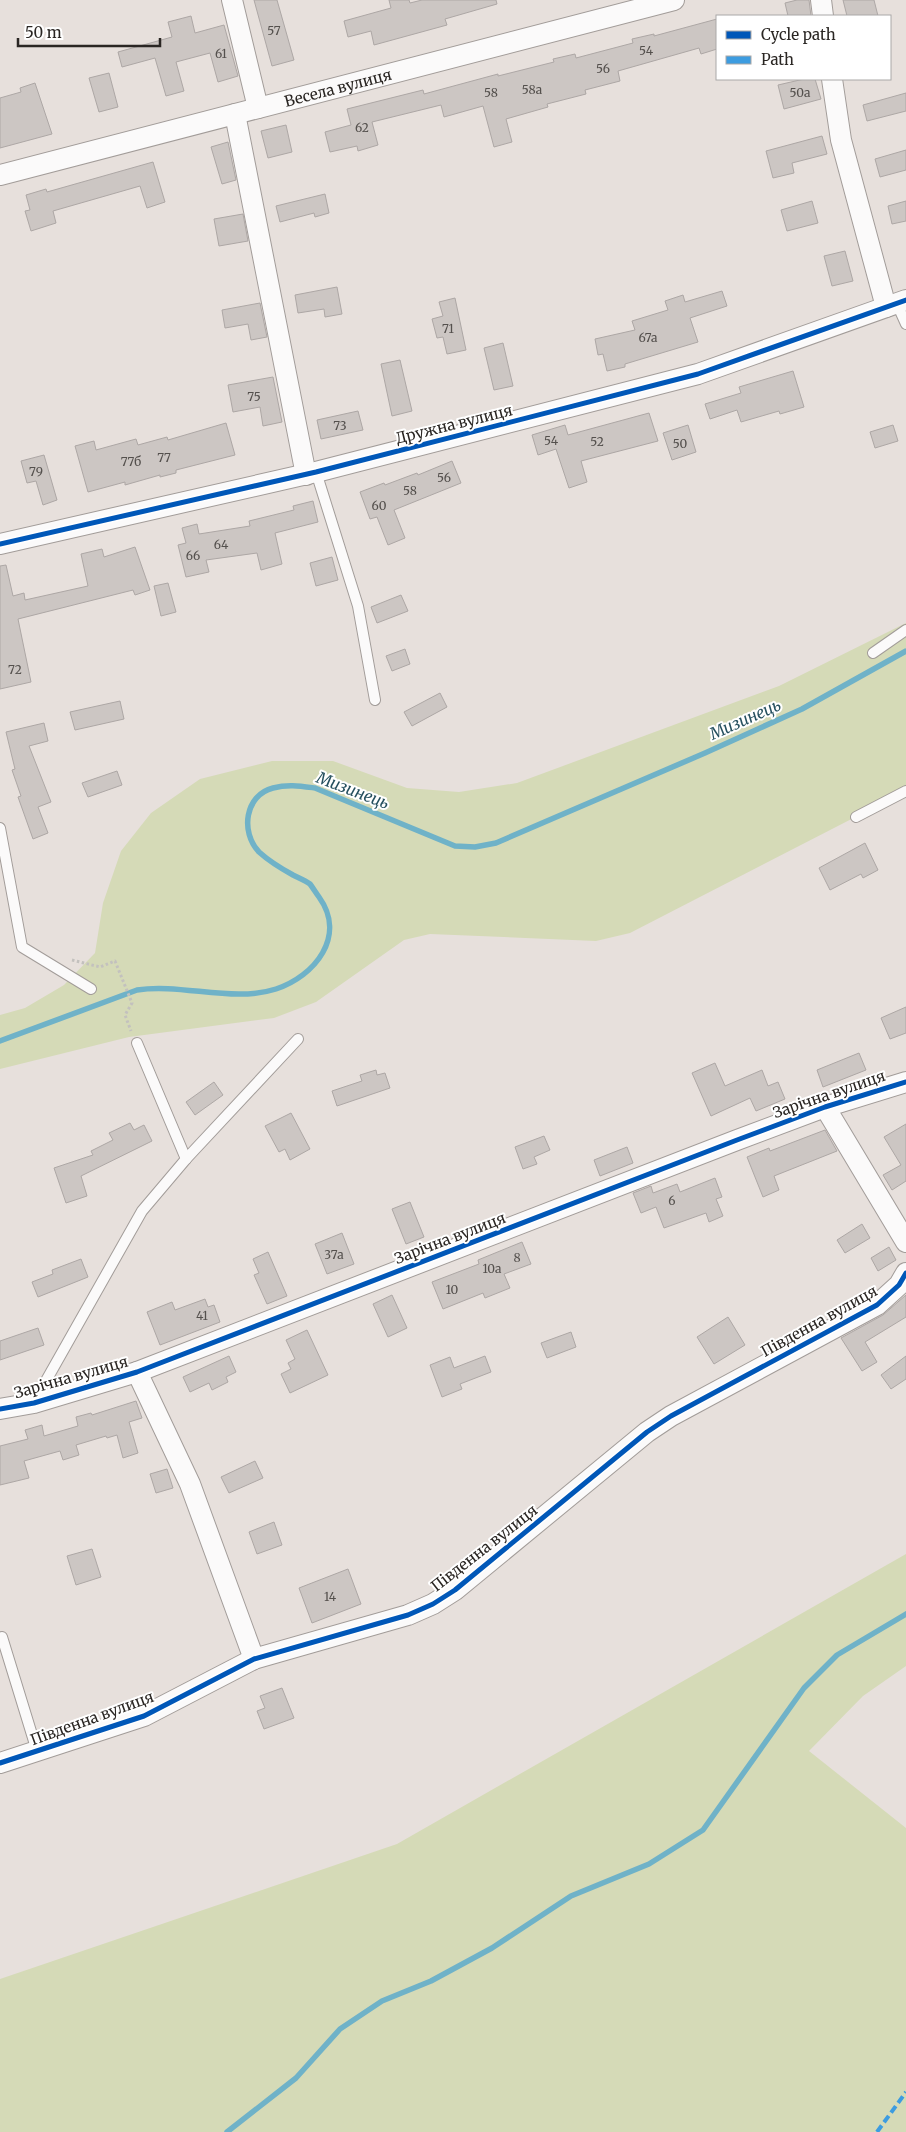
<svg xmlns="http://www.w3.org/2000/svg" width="906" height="2132" viewBox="0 0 906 2132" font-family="Merriweather,serif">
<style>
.green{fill:#d5dab7}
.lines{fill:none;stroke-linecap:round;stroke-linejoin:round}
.stream{stroke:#6fb2c8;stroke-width:5.5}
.building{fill:#ccc6c3;stroke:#ada7a5}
.lane-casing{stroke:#a29c99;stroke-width:12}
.street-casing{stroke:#a29c99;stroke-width:22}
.path{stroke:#c3c1be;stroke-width:3;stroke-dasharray:2.5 2.5;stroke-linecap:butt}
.lane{stroke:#fbfafa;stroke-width:10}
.street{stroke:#fbfafa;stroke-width:20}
.quiet{stroke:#3d9ce0;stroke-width:4;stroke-dasharray:8 4;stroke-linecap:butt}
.cycleway-casing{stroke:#fff;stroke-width:8}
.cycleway{stroke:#0057b8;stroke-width:5}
.labels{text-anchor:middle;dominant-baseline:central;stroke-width:4;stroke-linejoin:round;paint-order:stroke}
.number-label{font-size:12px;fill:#54504d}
.street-label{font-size:15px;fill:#2a2623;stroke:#fff}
.water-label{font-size:16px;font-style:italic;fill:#26505f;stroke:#fff}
</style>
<rect width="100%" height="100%" fill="#e7e0dc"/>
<g class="green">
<path d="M906 623V791L630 933 596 941 430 934 404 940 316 1002 274 1018 129 1037 0 1069V1015L25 1008 64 985 95 953 103 903 121 851 151 813 200 779 272 761H333L407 788 459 792 517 783 779 686Z"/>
<path d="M906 1554V1666L863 1696 809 1751 906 1828V2132H0V1979L397 1844Z"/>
</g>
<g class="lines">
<g class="stream">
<path d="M0 1041 137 990C182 983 233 1003 276 989 315 976 347 936 319 897 316 893 313 888 310 884 306 881 299 878 293 875 282 869 269 861 259 852 240 832 245 795 273 788 288 784 300 786 315 788L455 846 475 847 496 843 705 753 802 709 906 651"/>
<path d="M227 2132 296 2078 340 2029 382 2001 431 1981 492 1948 571 1896 649 1864 703 1830 804 1688 837 1655 906 1614"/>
</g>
</g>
<g class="building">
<path d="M254 0H277L294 60 272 66Z"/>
<path d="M389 0H409L410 3 422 0H496L497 4 445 19 447 25 374 45 371 31 348 37 344 21 391 8Z"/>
<path d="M797 0H809L811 16H788L785 3Z"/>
<path d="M843 0H874L878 16H847Z"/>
<path d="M191 16 195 33 224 25 238 76 218 82 210 53 176 62 184 91 166 96 155 58 122 67 118 52 172 37 168 22Z"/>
<path d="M717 19V49L701 54 699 48 618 71 620 81 585 90 586 94 547 104 548 107 506 119 512 142 494 147 483 106 444 117 441 105 372 122 378 145 358 151 357 146 330 152 325 132 351 125 347 109 423 90 424 94 498 74V76L554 62 553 59 575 54 576 58 633 43 632 39 654 34V36Z"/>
<path d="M109 73 118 107 99 112 89 78Z"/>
<path d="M804 79H815L821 99 784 109 778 85Z"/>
<path d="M35 83 52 134 0 148V98L21 92 20 88Z"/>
<path d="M906 93V111L867 121 863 105Z"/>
<path d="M286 125 292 152 268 158 261 131Z"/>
<path d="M822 136 827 154 792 163 794 173 773 178 766 151Z"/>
<path d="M228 142 236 180 222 184 211 147Z"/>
<path d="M906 150V170L880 177 875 159Z"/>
<path d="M153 162 165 202 147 208 140 186 53 211 56 223 31 231 25 211 30 210 26 195 46 189 47 192Z"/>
<path d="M325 194 329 213 315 217 314 213 280 222 276 206Z"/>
<path d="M812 201 818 223 787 231 781 210Z"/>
<path d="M906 201V221L892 224 888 206Z"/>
<path d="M243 214 248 241 219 246 214 219Z"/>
<path d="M845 251 853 281 832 286 824 256Z"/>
<path d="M337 287 342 314 325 317 324 309 298 313 295 295Z"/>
<path d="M722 291 727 306 690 318 698 342 625 364V367L607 371 603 354 598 355 595 339 635 330 632 321 668 310 665 301 683 295 685 302Z"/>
<path d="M455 298 466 350 447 354 443 337 437 338 432 319 443 316 439 302Z"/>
<path d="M260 303 267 337 251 340 248 324 225 328 222 310Z"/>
<path d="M503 343 513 386 494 390 484 348Z"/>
<path d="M400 360 412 411 392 416 381 364Z"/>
<path d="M793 371 804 407 780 414 779 411 741 422 737 410 710 419 705 404 741 393 739 387Z"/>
<path d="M273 377 282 422 263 426 260 407 233 412 228 385Z"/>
<path d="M358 411 363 430 321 439 317 420Z"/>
<path d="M649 413 658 441 581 461 587 482 569 488 556 449 538 455 532 435 565 425 568 435Z"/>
<path d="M226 423 235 455 176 470V473L160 477V475L125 485V482L88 492 75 446 94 441 96 450 136 439 138 445 167 437 168 440Z"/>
<path d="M688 425 696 452 672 460 663 433Z"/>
<path d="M893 425 898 441 875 448 870 432Z"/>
<path d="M44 455 57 500 43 505 36 481 27 483 21 461Z"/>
<path d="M452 461 461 483 394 510 405 538 388 545 377 517 370 519 360 492 384 483 385 485 417 473 418 475Z"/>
<path d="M313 501 318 522 275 533 282 564 261 570 257 553 206 560 209 572 186 577 178 545 186 543 182 528 197 524 199 534 250 526 249 521 294 510 293 506Z"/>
<path d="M135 547 150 590 135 595 133 590 18 619 31 682 0 689V566L6 565 13 596 24 593 25 600 88 586 81 554 102 549 104 557Z"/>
<path d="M332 557 338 580 316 586 310 563Z"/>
<path d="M168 583 176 612 161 616 154 586Z"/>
<path d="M401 595 408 611 377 623 371 607Z"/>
<path d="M405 649 410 664 392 671 386 656Z"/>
<path d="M440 693 447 707 412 726 404 712Z"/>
<path d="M120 701 124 719 75 730 70 712Z"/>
<path d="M44 723 48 741 29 746 51 802 38 807 48 833 33 839 18 797 21 796 12 770 15 769 6 732Z"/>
<path d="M117 771 122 785 88 797 82 783Z"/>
<path d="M865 843 878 870 863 878 861 874 830 890 819 868Z"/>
<path d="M906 1007V1033L890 1039 881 1018Z"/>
<path d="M859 1053 866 1070 823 1087 817 1070Z"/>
<path d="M715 1063 725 1086 762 1070 768 1086 778 1082 785 1099 756 1111 750 1098 711 1116 692 1073Z"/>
<path d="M376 1070 377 1075 385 1073 390 1088 337 1106 332 1091 362 1081 360 1075Z"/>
<path d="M214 1082 223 1095 195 1115 186 1102Z"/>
<path d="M291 1113 310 1149 290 1160 285 1149 279 1152 265 1126Z"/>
<path d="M130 1123 134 1130 144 1125 152 1141 81 1176 87 1196 66 1203 54 1168 93 1155 91 1151 113 1140 109 1133Z"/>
<path d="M906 1124V1181L892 1190 883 1175 901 1165 884 1137Z"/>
<path d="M825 1130 837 1151 774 1176 779 1190 763 1197 747 1157 769 1148 770 1151Z"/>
<path d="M544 1136 550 1150 534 1157 537 1164 523 1169 515 1147Z"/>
<path d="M627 1147 633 1163 600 1176 594 1160Z"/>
<path d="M715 1178 722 1197 716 1199 723 1216 709 1222 706 1213 664 1228 656 1207 641 1213 633 1193 651 1186 653 1193 677 1184 680 1192Z"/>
<path d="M410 1202 424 1237 406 1244 392 1209Z"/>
<path d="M862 1224 870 1238 845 1253 837 1240Z"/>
<path d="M342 1233 354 1264 327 1274 315 1244Z"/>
<path d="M522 1242 531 1264 504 1274 510 1288 485 1298 483 1293 443 1309 432 1282 479 1264 478 1260Z"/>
<path d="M889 1247 896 1260 878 1271 871 1258Z"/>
<path d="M268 1252 287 1296 267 1304 254 1275 259 1273 253 1259Z"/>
<path d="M81 1259 88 1277 38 1297 32 1282 53 1274 52 1270Z"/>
<path d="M392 1295 407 1328 388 1337 373 1304Z"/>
<path d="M906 1295V1317L865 1342 877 1362 862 1371 841 1338 883 1315Z"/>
<path d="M205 1299 208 1307 214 1305 220 1322 160 1345 147 1312 172 1302 175 1310Z"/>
<path d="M728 1317 745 1345 714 1364 697 1337Z"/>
<path d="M38 1328 44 1345 0 1360V1341Z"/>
<path d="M307 1330 328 1375 290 1393 281 1374 291 1369 288 1363 295 1359 286 1340Z"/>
<path d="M571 1332 576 1347 547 1358 541 1343Z"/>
<path d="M229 1356 236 1372 226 1377 228 1382 212 1390 209 1383 190 1392 183 1377Z"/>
<path d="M485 1356 491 1372 460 1384 462 1389 442 1397 430 1365 450 1357 454 1368Z"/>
<path d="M906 1356V1379L891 1389 881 1375Z"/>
<path d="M136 1401 142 1418 129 1422 138 1453 123 1458 117 1435 107 1438 106 1436 76 1445 79 1455 63 1460 60 1451 24 1461 29 1478 0 1485V1446L28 1439 25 1430 42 1425 44 1436 78 1426 76 1417 91 1413 92 1415Z"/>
<path d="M255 1461 263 1478 229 1493 221 1477Z"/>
<path d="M167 1469 173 1488 156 1493 150 1474Z"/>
<path d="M274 1522 282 1545 257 1554 249 1532Z"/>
<path d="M92 1549 101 1577 76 1585 67 1556Z"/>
<path d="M348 1569 361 1604 312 1623 299 1588Z"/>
<path d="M282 1688 294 1718 264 1729 257 1711 265 1708 260 1696Z"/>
</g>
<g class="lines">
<defs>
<g id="lane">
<path d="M897 304 906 324"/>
<path d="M316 472 358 606 375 700"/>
<path d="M873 653 906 630"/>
<path d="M856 817 906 791"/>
<path d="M0 828 22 947 91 989"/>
<path d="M137 1043 186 1159"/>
<path d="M34 1402 142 1211 186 1159 298 1039"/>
<path d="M2 1637 37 1751"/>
</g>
<g id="street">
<path d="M232 0 258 108"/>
<path d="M821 0 823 16"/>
<path d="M832 79 841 140 886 307"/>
<path d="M235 114 306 475"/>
<path id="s1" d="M0 175 674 0"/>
<path d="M0 544 316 472 698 374 906 300"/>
<path d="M825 1107 906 1242"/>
<path d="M137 1372 190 1484 254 1659"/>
<path d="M0 1409 34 1403 137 1372 737 1140 825 1107 906 1082"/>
<path d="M0 1763 144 1716 254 1659 408 1615 433 1604 455 1590 647 1432 671 1416 877 1305 899 1285 906 1273"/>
</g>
</defs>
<use href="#lane" class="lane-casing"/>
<use href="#street" class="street-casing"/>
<path class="path" d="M72 960 100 967 115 961 132 1003 125 1015 131 1031"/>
<use href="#lane" class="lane"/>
<use href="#street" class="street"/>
<path class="quiet" d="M877 2132 906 2092"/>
<defs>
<g id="cycleway">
<path d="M0 544 316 472 698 374 906 300"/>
<path d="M0 1409 34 1403 137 1372 737 1140 825 1107 906 1082"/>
<path d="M0 1763 144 1716 254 1659 408 1615 433 1604 455 1590 647 1432 671 1416 877 1305 899 1285 906 1273"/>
</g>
</defs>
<use href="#cycleway" class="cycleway-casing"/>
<use href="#cycleway" class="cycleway"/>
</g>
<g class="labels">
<g class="number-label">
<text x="274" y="30">57</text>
<text x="646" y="50">54</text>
<text x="221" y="53">61</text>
<text x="603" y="68">56</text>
<text x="532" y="89">58а</text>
<text x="491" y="92">58</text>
<text x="800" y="92">50а</text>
<text x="362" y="127">62</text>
<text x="448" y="328">71</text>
<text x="648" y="337">67а</text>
<text x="254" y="396">75</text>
<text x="340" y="425">73</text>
<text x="551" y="440">54</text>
<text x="597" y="441">52</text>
<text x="680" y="443">50</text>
<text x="164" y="457">77</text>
<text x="131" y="461">77б</text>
<text x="36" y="471">79</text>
<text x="444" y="477">56</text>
<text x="410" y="490">58</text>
<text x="379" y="505">60</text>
<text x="221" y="544">64</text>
<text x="193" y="555">66</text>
<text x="15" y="669">72</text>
<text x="672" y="1200">6</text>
<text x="334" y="1254">37а</text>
<text x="517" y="1257">8</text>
<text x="492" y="1268">10а</text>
<text x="452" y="1289">10</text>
<text x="202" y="1315">41</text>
<text x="330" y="1596">14</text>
</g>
<g class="street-label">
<text stroke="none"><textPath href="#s1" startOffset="349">Весела вулиця</textPath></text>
<text transform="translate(454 424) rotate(-14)">Дружна вулиця</text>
<text transform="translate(829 1094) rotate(-19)">Зарічна вулиця</text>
<text transform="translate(450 1238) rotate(-21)">Зарічна вулиця</text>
<text transform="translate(819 1321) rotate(-29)">Південна вулиця</text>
<text transform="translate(71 1377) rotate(-16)">Зарічна вулиця</text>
<text transform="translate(484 1548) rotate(-38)">Південна вулиця</text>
<text transform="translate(92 1718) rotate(-20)">Південна вулиця</text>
</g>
<g class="water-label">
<text transform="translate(745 719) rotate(-24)">Мизинець</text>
<text transform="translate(353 790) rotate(21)">Мизинець</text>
</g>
</g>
<rect x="716" y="15" width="175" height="65" fill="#ffffff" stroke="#aaa8a7"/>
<rect x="726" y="31" width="25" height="8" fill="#0057b8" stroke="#aaa8a7"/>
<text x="761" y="40" font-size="15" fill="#2a2623">Cycle path</text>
<rect x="726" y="56" width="25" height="8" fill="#3d9ce0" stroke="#aaa8a7"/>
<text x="761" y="65" font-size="15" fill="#2a2623">Path</text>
<path d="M18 38v8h142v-8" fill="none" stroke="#2a2623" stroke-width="2.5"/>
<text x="25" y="38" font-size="15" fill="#2a2623" stroke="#ffffff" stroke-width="4" paint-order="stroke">50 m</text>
</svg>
